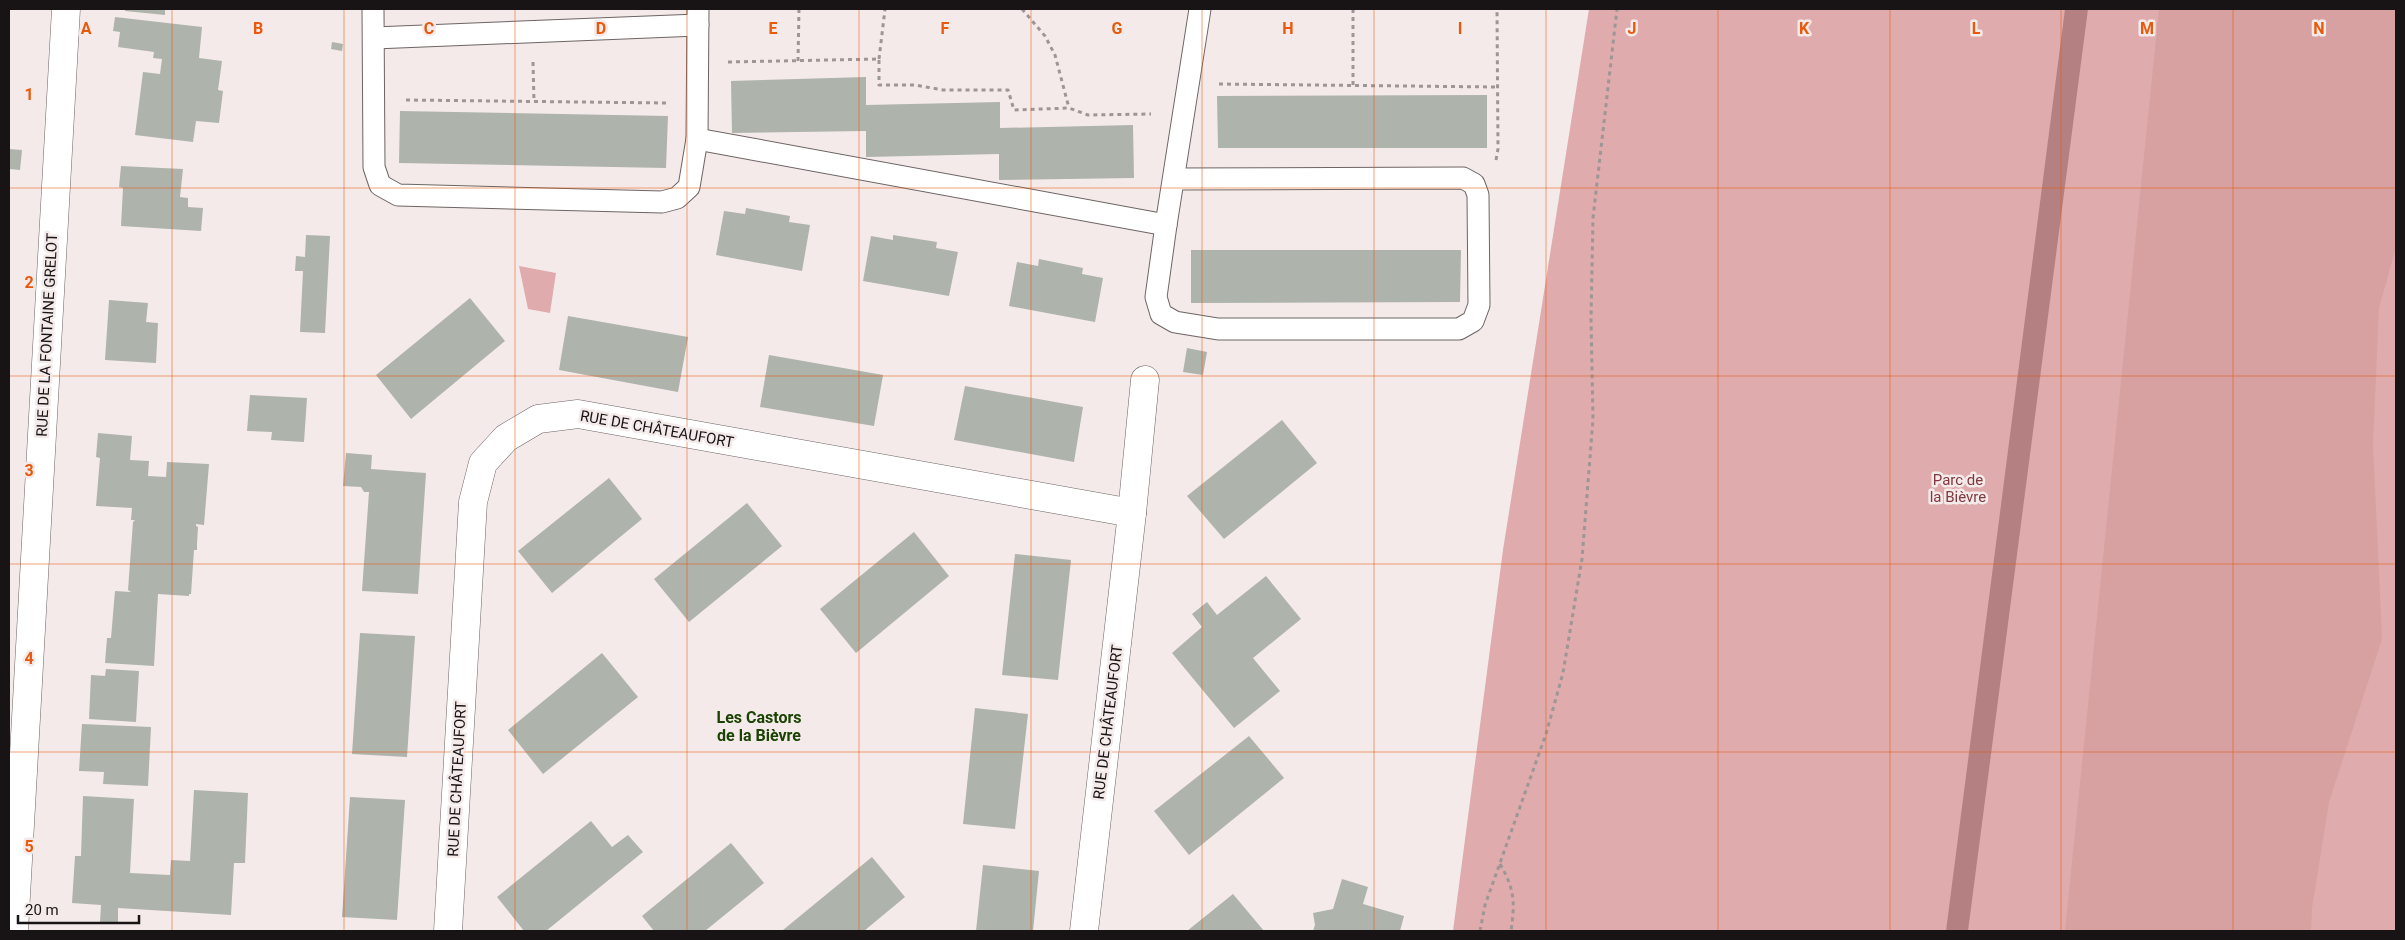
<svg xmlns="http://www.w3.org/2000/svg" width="2405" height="940" viewBox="0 0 2405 940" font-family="Roboto,sans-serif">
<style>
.green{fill:#dfabac}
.forest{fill:#d7a0a1}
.water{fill:#b58082}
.building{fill:#aeb3ac}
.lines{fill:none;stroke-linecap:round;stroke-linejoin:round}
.lane-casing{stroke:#6d6464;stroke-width:23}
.street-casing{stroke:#6d6464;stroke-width:29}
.path{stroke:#9e9696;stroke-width:3;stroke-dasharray:4 4;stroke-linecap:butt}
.lane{stroke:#fff;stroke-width:21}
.street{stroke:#fff;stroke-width:28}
.grid{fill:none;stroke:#e8590c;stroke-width:1;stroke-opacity:0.55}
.labels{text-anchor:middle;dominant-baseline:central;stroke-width:5;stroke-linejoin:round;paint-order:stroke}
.street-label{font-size:15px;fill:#181415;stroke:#f5eaea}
.park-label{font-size:15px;fill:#7f3a40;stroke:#f5eaea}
.neighbourhood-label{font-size:16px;font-weight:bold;fill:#1a4202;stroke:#f5eaea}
.grid-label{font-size:16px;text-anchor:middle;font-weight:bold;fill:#e8590c;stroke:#f5eaea;stroke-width:5;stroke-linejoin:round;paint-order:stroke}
</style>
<rect width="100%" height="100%" fill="#f5eaea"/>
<g class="green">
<path d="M1589 9H2396V931H1453L1503 550Z"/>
<path d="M519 266 556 273 550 313 528 309Z"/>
</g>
<path class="forest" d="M2159 9H2396V247L2379 308 2373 444 2382 639 2329 802 2312 908 2311 931H2065Z"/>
<path class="water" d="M2065 9H2088L1968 931H1946Z"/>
<g class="building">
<path d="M125 9H165V15L125 11Z"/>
<path d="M115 17 202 27 199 58 222 61 218 90 223 91 219 123 196 121 193 142 135 135 143 72 160 74 162 59 153 58 154 52 118 47 120 32 113 31Z"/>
<path d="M332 42 343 44 342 51 331 49Z"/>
<path d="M866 77V105L1000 102V128L1133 125 1134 178 999 180V154L866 157V131L732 133 731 81Z"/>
<path d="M1487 95V148H1218L1217 96Z"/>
<path d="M400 111 668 116 666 168 399 163Z"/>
<path d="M9 149 22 150 20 170 9 169Z"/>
<path d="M121 166 183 169 180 197 188 198V207L203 208 201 231 121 226 123 188 119 187Z"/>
<path d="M746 208 790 216 789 222 810 225 802 271 716 255 724 211 745 214Z"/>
<path d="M306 235 330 236 325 333 300 332 303 271H295L296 256 305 257Z"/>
<path d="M893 235 937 242 936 248 958 252 949 296 863 281 871 236 893 240Z"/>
<path d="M1191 250H1461L1460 302 1191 303Z"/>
<path d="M1039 259 1083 268 1082 274 1103 278 1095 322 1009 306 1017 262 1038 266Z"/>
<path d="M470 298 505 341 411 419 376 375Z"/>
<path d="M109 300 148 303 146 322 158 323 156 363 105 360Z"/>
<path d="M568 316 688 337 678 392 559 370Z"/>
<path d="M1187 348 1207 352 1203 375 1183 372Z"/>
<path d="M769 355 883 375 874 426 760 407Z"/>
<path d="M965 386 1083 407 1074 462 954 440Z"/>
<path d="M250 395 307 398 304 442 271 440 272 432 247 431Z"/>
<path d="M1282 420 1317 463 1224 539 1187 496Z"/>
<path d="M98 433 132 436 130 460 149 461 148 476 166 477 167 462 209 464 204 525 196 524V526L198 527 197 544V550H194L191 594H189V596L158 594 154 666 105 663 107 638H111L115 591 131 592 128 590 133 522 135 520H131L132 508 96 506 100 458 96 457Z"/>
<path d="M346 453 372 455 371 469 426 473 418 594 362 591 369 492H364L361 487 343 486Z"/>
<path d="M609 478 642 519 552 593 518 551Z"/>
<path d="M747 503 782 546 689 622 654 579Z"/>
<path d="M914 532 949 576 856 653 820 609Z"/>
<path d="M1015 554 1071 560 1058 680 1002 675Z"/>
<path d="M1266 576 1301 619 1253 658 1280 691 1234 728 1172 653 1202 627 1192 614 1207 602 1217 615Z"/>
<path d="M360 633 415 636 407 757 352 754Z"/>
<path d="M602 653 638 697 543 774 508 730Z"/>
<path d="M106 669 139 671 136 722 89 719 91 675 105 676Z"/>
<path d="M975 708 1028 714 1015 829 963 824Z"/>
<path d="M82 724 151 727 148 786 103 784 104 772 79 771Z"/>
<path d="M1249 736 1284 778 1189 855 1154 811Z"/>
<path d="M194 790 248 793 245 863H234L231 915 118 908V923L100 922 101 905 72 903 75 856H81L83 796 134 799 130 873 170 875 171 860 190 861Z"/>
<path d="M350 797 405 800 397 920 342 917Z"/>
<path d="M591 821 612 847 628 835 643 852 546 931H524L497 897Z"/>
<path d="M731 843 764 883 705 931H654L642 916Z"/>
<path d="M872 857 905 897 864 931H784L783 930Z"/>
<path d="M983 865 1039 871 1033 931H976Z"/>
<path d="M1342 879 1368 887 1363 904 1404 916 1400 931H1313L1315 925 1313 913 1333 909Z"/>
<path d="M1233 894 1264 931H1187Z"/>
</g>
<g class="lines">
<defs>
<g id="lane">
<path d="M373 9 374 167 380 185 398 195 662 202 677 198 689 187 697 139 698 9"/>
<path d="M374 38 698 25"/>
<path d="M697 139 1166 225 1200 9"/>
<path d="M1166 225 1156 297 1161 314 1175 322 1218 329H1459L1473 321 1479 305 1478 195 1474 184 1463 178 1174 179"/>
</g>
<g id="street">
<path d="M1132 513 1145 380"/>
<path d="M14 931 66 9"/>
<path d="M448 931 473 502 483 463 506 438 538 419 578 414 1132 513 1084 931"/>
</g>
</defs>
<use href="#lane" class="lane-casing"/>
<use href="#street" class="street-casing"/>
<g class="path">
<path d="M1022 9 1045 36 1055 55 1069 108"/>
<path d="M1353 9V86"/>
<path d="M879 59 885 9"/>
<path d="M798 61 799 9"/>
<path d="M533 62 534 102"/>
<path d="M728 62 879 59V85H915L943 90H1008L1014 110 1069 108 1088 115 1151 114"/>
<path d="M1219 84 1496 87"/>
<path d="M406 100 667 103"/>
<path d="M1496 160 1498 149 1497 9"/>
<path d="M1500 864C1515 890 1515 902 1511 931"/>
<path d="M1480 931 1485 905 1546 734 1563 673 1582 559 1593 419 1591 319 1593 218 1617 9"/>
</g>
<use href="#lane" class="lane"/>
<use href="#street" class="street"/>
</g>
<path class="grid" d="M172 9V931M344 9V931M515 9V931M687 9V931M859 9V931M1031 9V931M1202 9V931M1374 9V931M1546 9V931M1718 9V931M1890 9V931M2061 9V931M2233 9V931M9 188H2396M9 376H2396M9 564H2396M9 752H2396"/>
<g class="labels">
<g class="street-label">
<text transform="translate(47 335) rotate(-87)">RUE DE LA FONTAINE GRELOT</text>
<text transform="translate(657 429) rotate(10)">RUE DE CHÂTEAUFORT</text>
<text transform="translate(1108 722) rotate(-83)">RUE DE CHÂTEAUFORT</text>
<text transform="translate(457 779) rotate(-87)">RUE DE CHÂTEAUFORT</text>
</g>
<g class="park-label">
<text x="1958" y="480">Parc de<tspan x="1958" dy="17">la Bièvre</tspan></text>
</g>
<g class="neighbourhood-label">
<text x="759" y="717">Les Castors<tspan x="759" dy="18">de la Bièvre</tspan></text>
</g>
</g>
<g class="grid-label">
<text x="86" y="34">A</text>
<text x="258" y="34">B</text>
<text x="429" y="34">C</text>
<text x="601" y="34">D</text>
<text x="773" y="34">E</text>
<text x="945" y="34">F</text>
<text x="1117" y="34">G</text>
<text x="1288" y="34">H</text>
<text x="1460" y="34">I</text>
<text x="1632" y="34">J</text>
<text x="1804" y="34">K</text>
<text x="1976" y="34">L</text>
<text x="2147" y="34">M</text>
<text x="2319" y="34">N</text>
<text x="29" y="100">1</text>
<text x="29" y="288">2</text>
<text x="29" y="476">3</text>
<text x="29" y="664">4</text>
<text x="29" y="852">5</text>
</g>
<rect width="2405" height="940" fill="none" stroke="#181415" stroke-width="20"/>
<path d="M18 915v8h121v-8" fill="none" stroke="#181415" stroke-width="2.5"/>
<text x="25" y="915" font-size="15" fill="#181415" stroke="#f5eaea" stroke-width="4" paint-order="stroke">20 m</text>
</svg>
